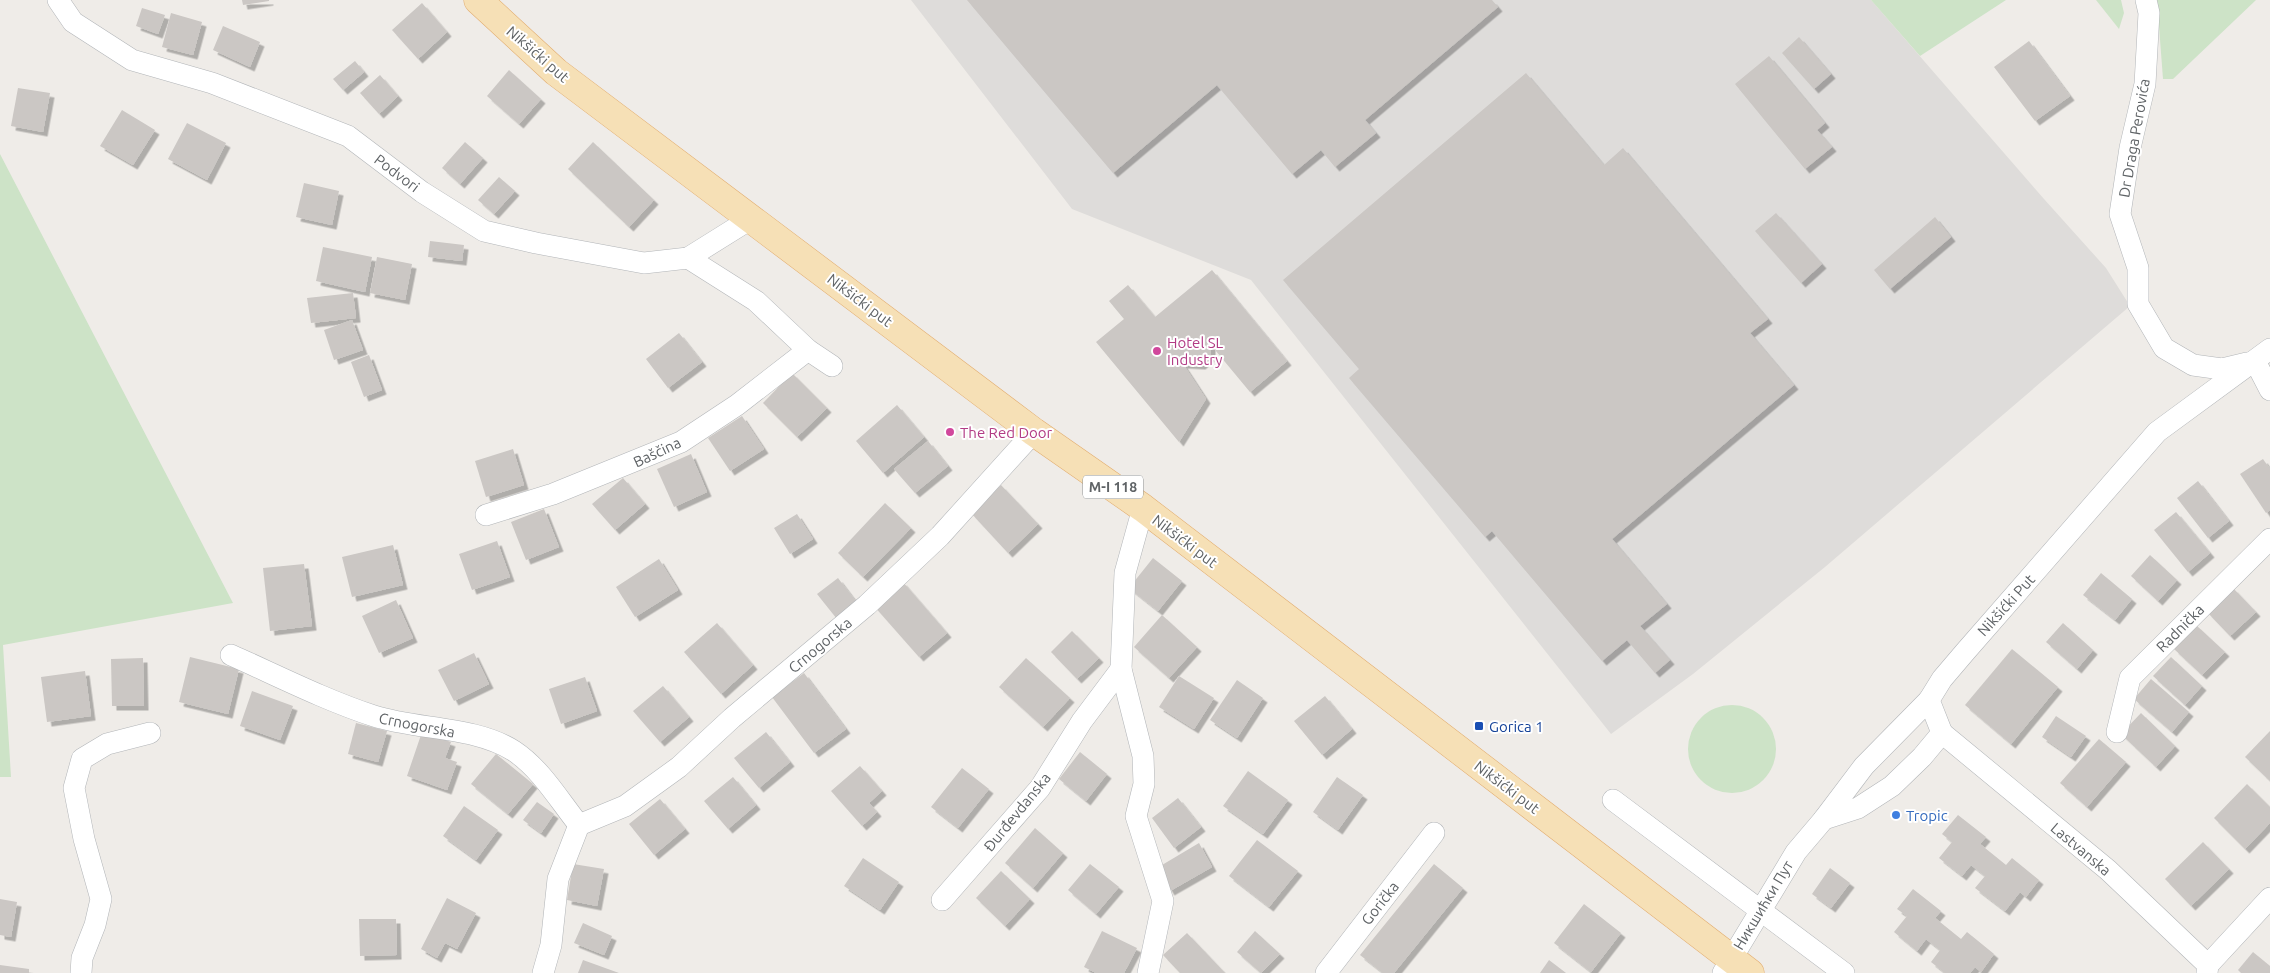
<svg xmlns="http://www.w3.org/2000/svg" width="2270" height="973" viewBox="0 0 2270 973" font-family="Ubuntu,sans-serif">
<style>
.industrial{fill:#dedcda}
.green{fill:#cde3c7}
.building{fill:#cbc7c4;filter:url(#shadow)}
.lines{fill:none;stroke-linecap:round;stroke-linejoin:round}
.street-casing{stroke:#b2b5b8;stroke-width:22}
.primary-casing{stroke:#e2ac6e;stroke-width:29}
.street{stroke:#fff;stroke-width:21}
.primary{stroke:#f6e0b6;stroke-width:28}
.hotel-dot{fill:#d1479c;stroke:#fff;stroke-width:2}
.transit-dot{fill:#1a4fb4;stroke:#fff;stroke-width:2}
.shop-dot{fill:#3f7fe0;stroke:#fff;stroke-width:2}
.labels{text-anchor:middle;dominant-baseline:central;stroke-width:4;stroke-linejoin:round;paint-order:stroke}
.shield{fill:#fff;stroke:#8f9294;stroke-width:1}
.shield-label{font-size:14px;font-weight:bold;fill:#5f6366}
.street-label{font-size:15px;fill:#5f6366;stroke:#fff}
.hotel-label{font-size:15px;fill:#b23c85;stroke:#fff;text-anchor:start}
.transit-label{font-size:15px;fill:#164399;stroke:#fff;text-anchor:start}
.shop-label{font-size:15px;fill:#366cbe;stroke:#fff;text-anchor:start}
</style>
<defs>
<filter id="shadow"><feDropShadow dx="4.5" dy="4.5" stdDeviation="0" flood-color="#0004"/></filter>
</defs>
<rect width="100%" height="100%" fill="#efece8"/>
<path class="industrial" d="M911 0H1871L2044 199 2106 268 2130 306 1825 567 1693 674 1611 734 1251 280 1072 209Z"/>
<g class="green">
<path d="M1871 0H2006L1920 56Z"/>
<path d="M2096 0H2121L2124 13 2119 29Z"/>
<path d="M2157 0H2256L2173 79H2163Z"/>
<path d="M0 154 233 603 3 645 11 777H0Z"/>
<circle cx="1732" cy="749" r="44"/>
</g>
<g class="building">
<path d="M242 0H269V1L243 5Z"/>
<path d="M967 0H1492L1498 7 1365 120 1376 133 1335 167 1321 150 1292 174 1217 85 1113 173Z"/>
<path d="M422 3 447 32 418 59 392 30Z"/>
<path d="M142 8 165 15 158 34 136 26Z"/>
<path d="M171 13 202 22 193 55 162 47Z"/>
<path d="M223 26 260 42 250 67 213 50Z"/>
<path d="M1799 37 1831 74 1814 89 1782 53Z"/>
<path d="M2029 41 2070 96 2035 121 1994 67Z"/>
<path d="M1769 56 1825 123 1817 130 1832 147 1805 169 1735 84Z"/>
<path d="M355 61 364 72 343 90 333 79Z"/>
<path d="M509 70 541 99 519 124 487 96Z"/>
<path d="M1526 73 1604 165 1623 148 1768 319 1750 333 1794 385 1612 539 1667 604 1640 626 1670 660 1655 673 1627 640 1602 661 1492 531 1485 537 1349 378 1359 369 1283 280Z"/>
<path d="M380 75 398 96 379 114 360 93Z"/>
<path d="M18 88 50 93 43 132 11 126Z"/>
<path d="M122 110 155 130 133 165 100 146Z"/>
<path d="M187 123 226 143 207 180 168 159Z"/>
<path d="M465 142 483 158 460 184 442 168Z"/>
<path d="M593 142 654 200 629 227 568 169Z"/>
<path d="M499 177 515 191 494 214 478 200Z"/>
<path d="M304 183 339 191 332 225 296 217Z"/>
<path d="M1776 213 1822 264 1801 283 1755 231Z"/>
<path d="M1935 217 1951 237 1890 289 1874 270Z"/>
<path d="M430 241 464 245 462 261 428 257Z"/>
<path d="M323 247 372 257 365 292 316 281Z"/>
<path d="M377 257 412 264 405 300 370 293Z"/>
<path d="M1212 270 1287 361 1250 392 1211 345V356L1201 365 1183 364 1206 399 1179 442 1096 342 1124 319 1109 301 1128 285 1155 317Z"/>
<path d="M353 293 356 318 311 323 307 298Z"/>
<path d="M352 320 363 350 334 360 324 330Z"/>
<path d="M679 333 702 362 668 388 646 359Z"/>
<path d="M369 355 382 390 364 397 351 362Z"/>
<path d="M792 373 827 408 797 437 763 403Z"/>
<path d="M897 405 924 437 883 473 856 441Z"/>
<path d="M742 416 764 449 730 471 708 438Z"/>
<path d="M928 441 948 466 915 493 894 469Z"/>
<path d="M513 449 524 485 486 497 475 461Z"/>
<path d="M691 454 707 492 674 507 657 469Z"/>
<path d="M2263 459 2270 469V510L2266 513 2240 474Z"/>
<path d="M623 478 645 504 615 530 592 504Z"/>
<path d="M2198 481 2229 521 2208 538 2177 498Z"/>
<path d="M1001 485 1038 524 1008 553 971 513Z"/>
<path d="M885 503 911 528 863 577 838 553Z"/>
<path d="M544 509 559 547 526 560 511 522Z"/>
<path d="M2176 512 2210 553 2188 572 2154 530Z"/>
<path d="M797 514 813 539 790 554 774 528Z"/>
<path d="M497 541 510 577 472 590 459 554Z"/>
<path d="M393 545 403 585 352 597 342 557Z"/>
<path d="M2150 555 2177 580 2158 601 2131 576Z"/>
<path d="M1153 558 1182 581 1158 611 1129 588Z"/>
<path d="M659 559 678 590 635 617 616 587Z"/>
<path d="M304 564 312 626 270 631 263 568Z"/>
<path d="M2101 573 2132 599 2115 620 2083 595Z"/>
<path d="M838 578 857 603 837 619 817 594Z"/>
<path d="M902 581 947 633 919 657 874 606Z"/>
<path d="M2233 588 2256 612 2230 636 2207 612Z"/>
<path d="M396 600 413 638 379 653 362 616Z"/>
<path d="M1162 615 1197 647 1169 678 1134 647Z"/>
<path d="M717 623 753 665 721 694 684 652Z"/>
<path d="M2063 623 2093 650 2077 669 2046 642Z"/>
<path d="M2196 625 2225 652 2202 675 2174 649Z"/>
<path d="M1072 631 1099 658 1077 679 1051 652Z"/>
<path d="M2012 649 2058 687 2011 744 1965 705Z"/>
<path d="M474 653 489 684 454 701 438 670Z"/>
<path d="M190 657 239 669 228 714 179 702Z"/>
<path d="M2171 657 2202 686 2185 705 2153 676Z"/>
<path d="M143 658 144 706H112L111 659Z"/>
<path d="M1026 658 1070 698 1043 727 999 687Z"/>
<path d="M85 671 91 716 47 722 41 677Z"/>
<path d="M804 673 846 729 814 753 772 697Z"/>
<path d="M1179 676 1214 698 1194 729 1159 707Z"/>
<path d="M585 677 597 711 561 724 549 689Z"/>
<path d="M2151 679 2189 712 2172 732 2134 699Z"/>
<path d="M1237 680 1263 698 1237 738 1210 720Z"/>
<path d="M663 686 689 717 660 742 633 711Z"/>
<path d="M252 691 293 706 280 740 240 726Z"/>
<path d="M1325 696 1352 729 1322 755 1294 721Z"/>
<path d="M2141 713 2175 746 2156 767 2121 734Z"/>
<path d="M2056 716 2086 736 2071 757 2042 737Z"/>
<path d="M356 723 387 731 378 762 348 754Z"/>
<path d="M2270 731V781L2245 757Z"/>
<path d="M422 732 451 742 445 758 457 762 447 790 407 776Z"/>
<path d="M766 732 790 762 759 788 734 758Z"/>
<path d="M2099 739 2126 762 2087 807 2060 783Z"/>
<path d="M1080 752 1107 774 1086 801 1059 779Z"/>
<path d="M496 754 533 784 508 814 471 784Z"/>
<path d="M860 766 882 791 869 803 877 812 862 826 831 791Z"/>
<path d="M962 768 989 789 958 828 931 807Z"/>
<path d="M1248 771 1288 800 1263 834 1223 806Z"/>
<path d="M733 777 756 805 728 829 704 801Z"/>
<path d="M1337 777 1363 795 1338 830 1313 812Z"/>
<path d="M2247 784 2270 807V823L2245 849 2214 818Z"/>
<path d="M1178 798 1201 827 1174 848 1152 818Z"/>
<path d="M660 799 685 829 654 855 629 824Z"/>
<path d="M537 802 554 814 541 833 523 820Z"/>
<path d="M464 806 498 830 476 860 443 836Z"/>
<path d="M1958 815 1986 837 1980 844 2006 865 2012 858 2039 880 2026 897 2020 892 2005 911 1975 888 1985 876 1971 865 1962 876 1939 858 1952 842 1942 834Z"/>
<path d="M1035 828 1063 853 1033 888 1005 863Z"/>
<path d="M1257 840 1298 871 1269 907 1229 876Z"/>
<path d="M2203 842 2229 869 2191 906 2165 879Z"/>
<path d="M1199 843 1212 867 1170 891 1157 868Z"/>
<path d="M863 858 899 882 880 910 844 886Z"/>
<path d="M573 864 604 869 597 906 567 900Z"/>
<path d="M1090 864 1119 887 1096 914 1068 890Z"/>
<path d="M1434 864 1463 888 1394 973H1383L1360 955Z"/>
<path d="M1830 868 1850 883 1831 908 1812 894Z"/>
<path d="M1001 871 1030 899 1005 926 976 898Z"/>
<path d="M1913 889 1941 911 1935 918 1961 939 1967 932 1994 954 1981 972 1975 967 1970 973H1945L1931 962 1940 950 1926 939 1917 951 1894 932 1907 916 1897 909Z"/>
<path d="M447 898 476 913 457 949 445 943 437 958 421 949Z"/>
<path d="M0 899 17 902 11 937 0 935Z"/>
<path d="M1584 904 1621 933 1591 972 1554 943Z"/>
<path d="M359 919H396L397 955 360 956Z"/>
<path d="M583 923 612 936 604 955 574 943Z"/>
<path d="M1102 931 1137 948 1124 973H1096L1084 967Z"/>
<path d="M1255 931 1280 954 1261 973 1237 952Z"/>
<path d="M1187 933 1225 973H1180L1163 955Z"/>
<path d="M2253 952 2270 966V973H2241L2238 970Z"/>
<path d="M583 960 619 973H578Z"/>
<path d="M1549 960 1566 973H1540Z"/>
<path d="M0 965 29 969V973H0Z"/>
</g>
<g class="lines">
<defs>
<g id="street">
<path d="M58 0 73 22 132 60 212 83 348 136 422 192 484 231 536 243 644 263 688 258 752 218"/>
<path d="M2146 0 2149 13 2145 84 2130 148 2120 214 2138 268V304L2164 348 2193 365 2222 369 2247 363"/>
<path d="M688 258 756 301 808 350 832 366"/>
<path d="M2255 361 2270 390"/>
<path d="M1143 508 1125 573 1121 669 1143 756 1144 784 1136 816 1163 901 1148 973"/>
<path d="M486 515 553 494 681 442 737 405 808 350"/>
<path d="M231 655C278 676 325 700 374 716 418 730 475 726 514 751 541 769 559 800 579 825"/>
<path d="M2117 732 2130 678 2270 539"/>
<path d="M1942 733 2108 870 2208 965 2207 973"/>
<path d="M1613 800 1844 973"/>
<path d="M1824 819 1864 766 1929 700"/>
<path d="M942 900 1040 788 1082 721 1121 669"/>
<path d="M2208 965 2270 898"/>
<path d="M81 973 82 958 95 925 101 899 84 839 74 788 82 759 107 744 150 733"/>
<path d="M543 973 551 945 558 879 579 825 625 806 679 767 732 718 867 605 940 536 1034 432"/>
<path d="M1326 973 1434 833"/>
<path d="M1723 973 1796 852 1824 819 1858 808 1892 786 1922 757 1942 733 1929 700 1942 679 1965 652 2157 432 2270 349"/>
</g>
<path id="primary" d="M478 0 556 72 1034 432 1143 508 1750 973"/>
</defs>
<use href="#street" class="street-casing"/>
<use href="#primary" class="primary-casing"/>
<use href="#street" class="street"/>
<use href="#primary" class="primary"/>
</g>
<g class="hotel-dot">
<circle cx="1157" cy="351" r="5"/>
<circle cx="950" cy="432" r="5"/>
</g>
<rect class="transit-dot" x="1474" y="721" width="10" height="10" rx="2.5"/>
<circle class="shop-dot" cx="1896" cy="815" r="5"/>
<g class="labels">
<rect class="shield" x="1083" y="475.5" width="60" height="23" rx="4"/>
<g class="shield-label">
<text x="1113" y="487">M-I 118</text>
</g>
<g class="street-label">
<text transform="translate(538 54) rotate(41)">Nikšićki put</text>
<text transform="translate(2134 138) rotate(-80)">Dr Draga Perovića</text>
<text transform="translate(397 173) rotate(37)">Podvori</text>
<text transform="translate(860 300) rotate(37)">Nikšićki put</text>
<text transform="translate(657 452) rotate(-25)">Baščina</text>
<text transform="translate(1185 541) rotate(37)">Nikšićki put</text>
<text transform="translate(2006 605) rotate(-48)">Nikšićki Put</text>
<text transform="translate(2180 628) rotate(-45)">Radnička</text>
<text transform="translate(820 645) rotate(-40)">Crnogorska</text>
<text transform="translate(417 725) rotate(11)">Crnogorska</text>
<text transform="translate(1507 787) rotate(37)">Nikšićki put</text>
<text transform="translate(1017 812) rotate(-51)">Đurđevdanska</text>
<text transform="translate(2081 849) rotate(40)">Lastvanska</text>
<text transform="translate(1380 903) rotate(-52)">Gorička</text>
<text transform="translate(1763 905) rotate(-59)">Никшићки Пут</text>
</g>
<g class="hotel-label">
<text x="1167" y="342">Hotel SL<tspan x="1167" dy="17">Industry</tspan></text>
<text x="960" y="432">The Red Door</text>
</g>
<g class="transit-label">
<text x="1489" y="726">Gorica 1</text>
</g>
<g class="shop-label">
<text x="1906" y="815">Tropic</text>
</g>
</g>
</svg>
